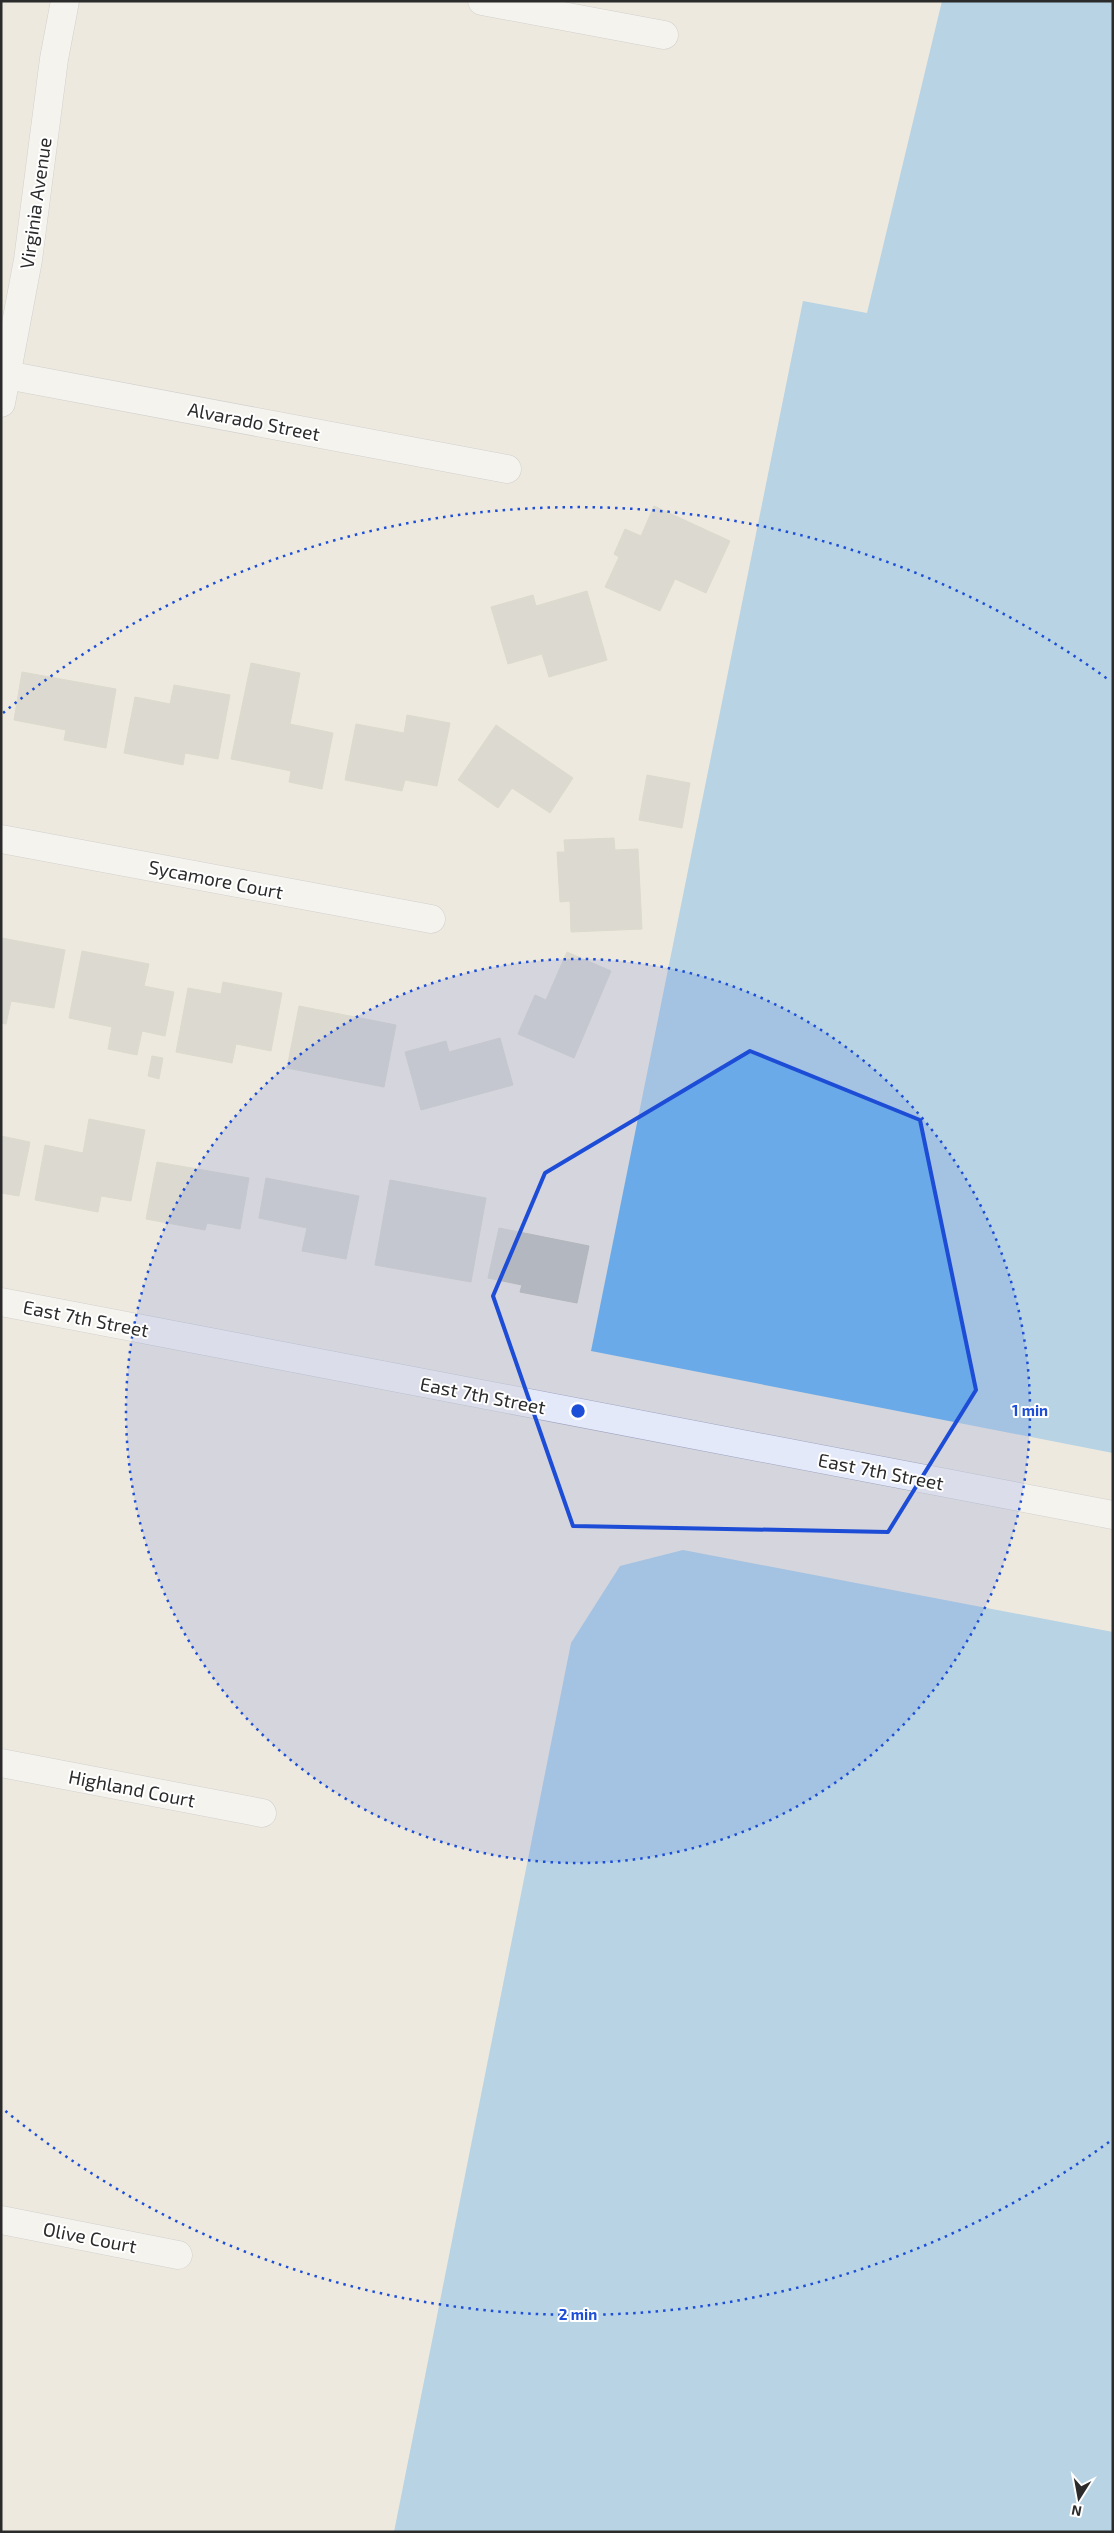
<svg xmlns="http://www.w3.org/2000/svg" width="1114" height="2533" viewBox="0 0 1114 2533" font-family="'Exo 2',sans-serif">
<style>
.water{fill:#75b8eb}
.building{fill:#c8c6be;stroke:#c8c5b8}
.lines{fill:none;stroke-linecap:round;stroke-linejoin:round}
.street-casing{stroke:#b2b2be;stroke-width:29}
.secondary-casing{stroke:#b2b2be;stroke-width:29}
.street{stroke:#fff;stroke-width:28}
.secondary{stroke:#fff;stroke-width:28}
.marked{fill:none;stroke:#1d4ed8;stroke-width:4;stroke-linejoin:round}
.ring{fill:none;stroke:#1d4ed8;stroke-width:2.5;stroke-dasharray:2.5 5}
.labels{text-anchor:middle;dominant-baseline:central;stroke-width:4;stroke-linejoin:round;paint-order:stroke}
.street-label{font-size:19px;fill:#2b2b2b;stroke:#fff}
.centre{fill:#1d4ed8;stroke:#fff;stroke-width:2.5}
.ring-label{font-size:15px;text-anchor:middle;font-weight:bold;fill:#1d4ed8;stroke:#fff;stroke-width:4;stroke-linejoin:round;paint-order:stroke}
</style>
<rect width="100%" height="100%" fill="#ede9de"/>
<g class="water">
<path d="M942 1H1113V1453L591 1351 803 301 867 313Z"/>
<path d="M683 1550 1113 1632V2532H394L571 1643 620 1566Z"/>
</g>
<g class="building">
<path d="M654 506 730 541 706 593 675 579 660 611 605 587 619 557 614 554 625 529 641 536Z"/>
<path d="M587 591 607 660 549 677 542 654 508 664 491 607 533 595 536 606Z"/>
<path d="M251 663 300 673 290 724 333 733 322 789 289 782 291 771 231 759Z"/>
<path d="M22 672 116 689 106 748 64 740 66 730 14 720Z"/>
<path d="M174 685 230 695 218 759 185 753 183 765 124 753 135 697 170 704Z"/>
<path d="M407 715 450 723 437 786 405 780 402 791 345 780 356 724 404 733Z"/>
<path d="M496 725 573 778 550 813 512 788 498 808 458 780Z"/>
<path d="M647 775 690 783 682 828 639 820Z"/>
<path d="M614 838 615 850 638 849 642 929 571 932 570 901 560 902 557 852H565L564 840Z"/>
<path d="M2 938 65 950 54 1008 11 1001 6 1024 1 1023Z"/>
<path d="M82 951 149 964 144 986 174 992 165 1036 142 1031 137 1055 108 1049 112 1027 69 1018Z"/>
<path d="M567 952 611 971 574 1058 518 1034 535 995 546 1000Z"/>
<path d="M223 982 282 993 271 1051 236 1044 232 1063 176 1052 188 988 221 994Z"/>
<path d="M299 1006 396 1025 384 1087 287 1068Z"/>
<path d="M500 1038 513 1085 421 1110 405 1052 446 1041 449 1052Z"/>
<path d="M152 1056 163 1058 159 1079 148 1076Z"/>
<path d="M89 1119 145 1130 131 1201 101 1196 98 1212 35 1200 45 1145 83 1153Z"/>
<path d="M1 1136 30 1142 19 1196 1 1193Z"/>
<path d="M157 1162 249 1178 240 1229 207 1223 205 1230 146 1219Z"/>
<path d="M266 1178 359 1196 346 1259 302 1251 307 1228 259 1218Z"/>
<path d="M390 1180 486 1198 471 1282 375 1265Z"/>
<path d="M499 1228 589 1246 577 1303 520 1292 522 1285 488 1278Z"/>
</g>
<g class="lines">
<defs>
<g id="street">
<path d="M482 1 664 35"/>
<path d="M1 374 507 469"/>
<path d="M1 403 28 260 54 59 65 1"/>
<path d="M1 839 431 919"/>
<path d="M1 1763 262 1813"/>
<path d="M1 2220 178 2255"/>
</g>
<path id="secondary" d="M1 1302 1113 1515"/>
</defs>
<use href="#street" class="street-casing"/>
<use href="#secondary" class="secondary-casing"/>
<use href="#street" class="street"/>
<use href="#secondary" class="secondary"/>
</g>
<path d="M0 0H1114V2533H0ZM750 1051 920 1120 976 1390 888 1532 573 1526 493 1296 545 1173Z" fill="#ede9de" fill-opacity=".55" fill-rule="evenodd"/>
<path class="marked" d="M750 1051 920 1120 976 1390 888 1532 573 1526 493 1296 545 1173Z"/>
<circle cx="578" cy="1411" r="452" fill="#1d4ed8" fill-opacity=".12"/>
<g class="ring">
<circle cx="578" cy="1411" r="452"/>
<path d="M1109 2142A904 904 0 0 1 3 2109M3 713A904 904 0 0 1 1109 680"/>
</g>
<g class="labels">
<g class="street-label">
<text transform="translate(35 203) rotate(-82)">Virginia Avenue</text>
<text transform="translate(254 421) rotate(11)">Alvarado Street</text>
<text transform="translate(216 879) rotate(11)">Sycamore Court</text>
<text transform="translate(86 1318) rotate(11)">East 7th Street</text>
<text transform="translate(483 1395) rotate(11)">East 7th Street</text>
<text transform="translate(881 1471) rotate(11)">East 7th Street</text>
<text transform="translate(132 1788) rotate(11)">Highland Court</text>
<text transform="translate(90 2237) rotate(11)">Olive Court</text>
</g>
</g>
<circle cx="578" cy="1411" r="8" class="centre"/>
<g class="ring-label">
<text x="1030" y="1416">1 min</text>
<text x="578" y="2320">2 min</text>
</g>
<rect width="1114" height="2533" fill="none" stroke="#2b2b2b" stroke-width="5"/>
<g transform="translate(1079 2498) rotate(191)" stroke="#ffffff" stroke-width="4" paint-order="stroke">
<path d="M0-4L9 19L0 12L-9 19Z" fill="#2b2b2b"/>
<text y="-8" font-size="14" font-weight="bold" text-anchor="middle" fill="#2b2b2b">N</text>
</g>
</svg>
